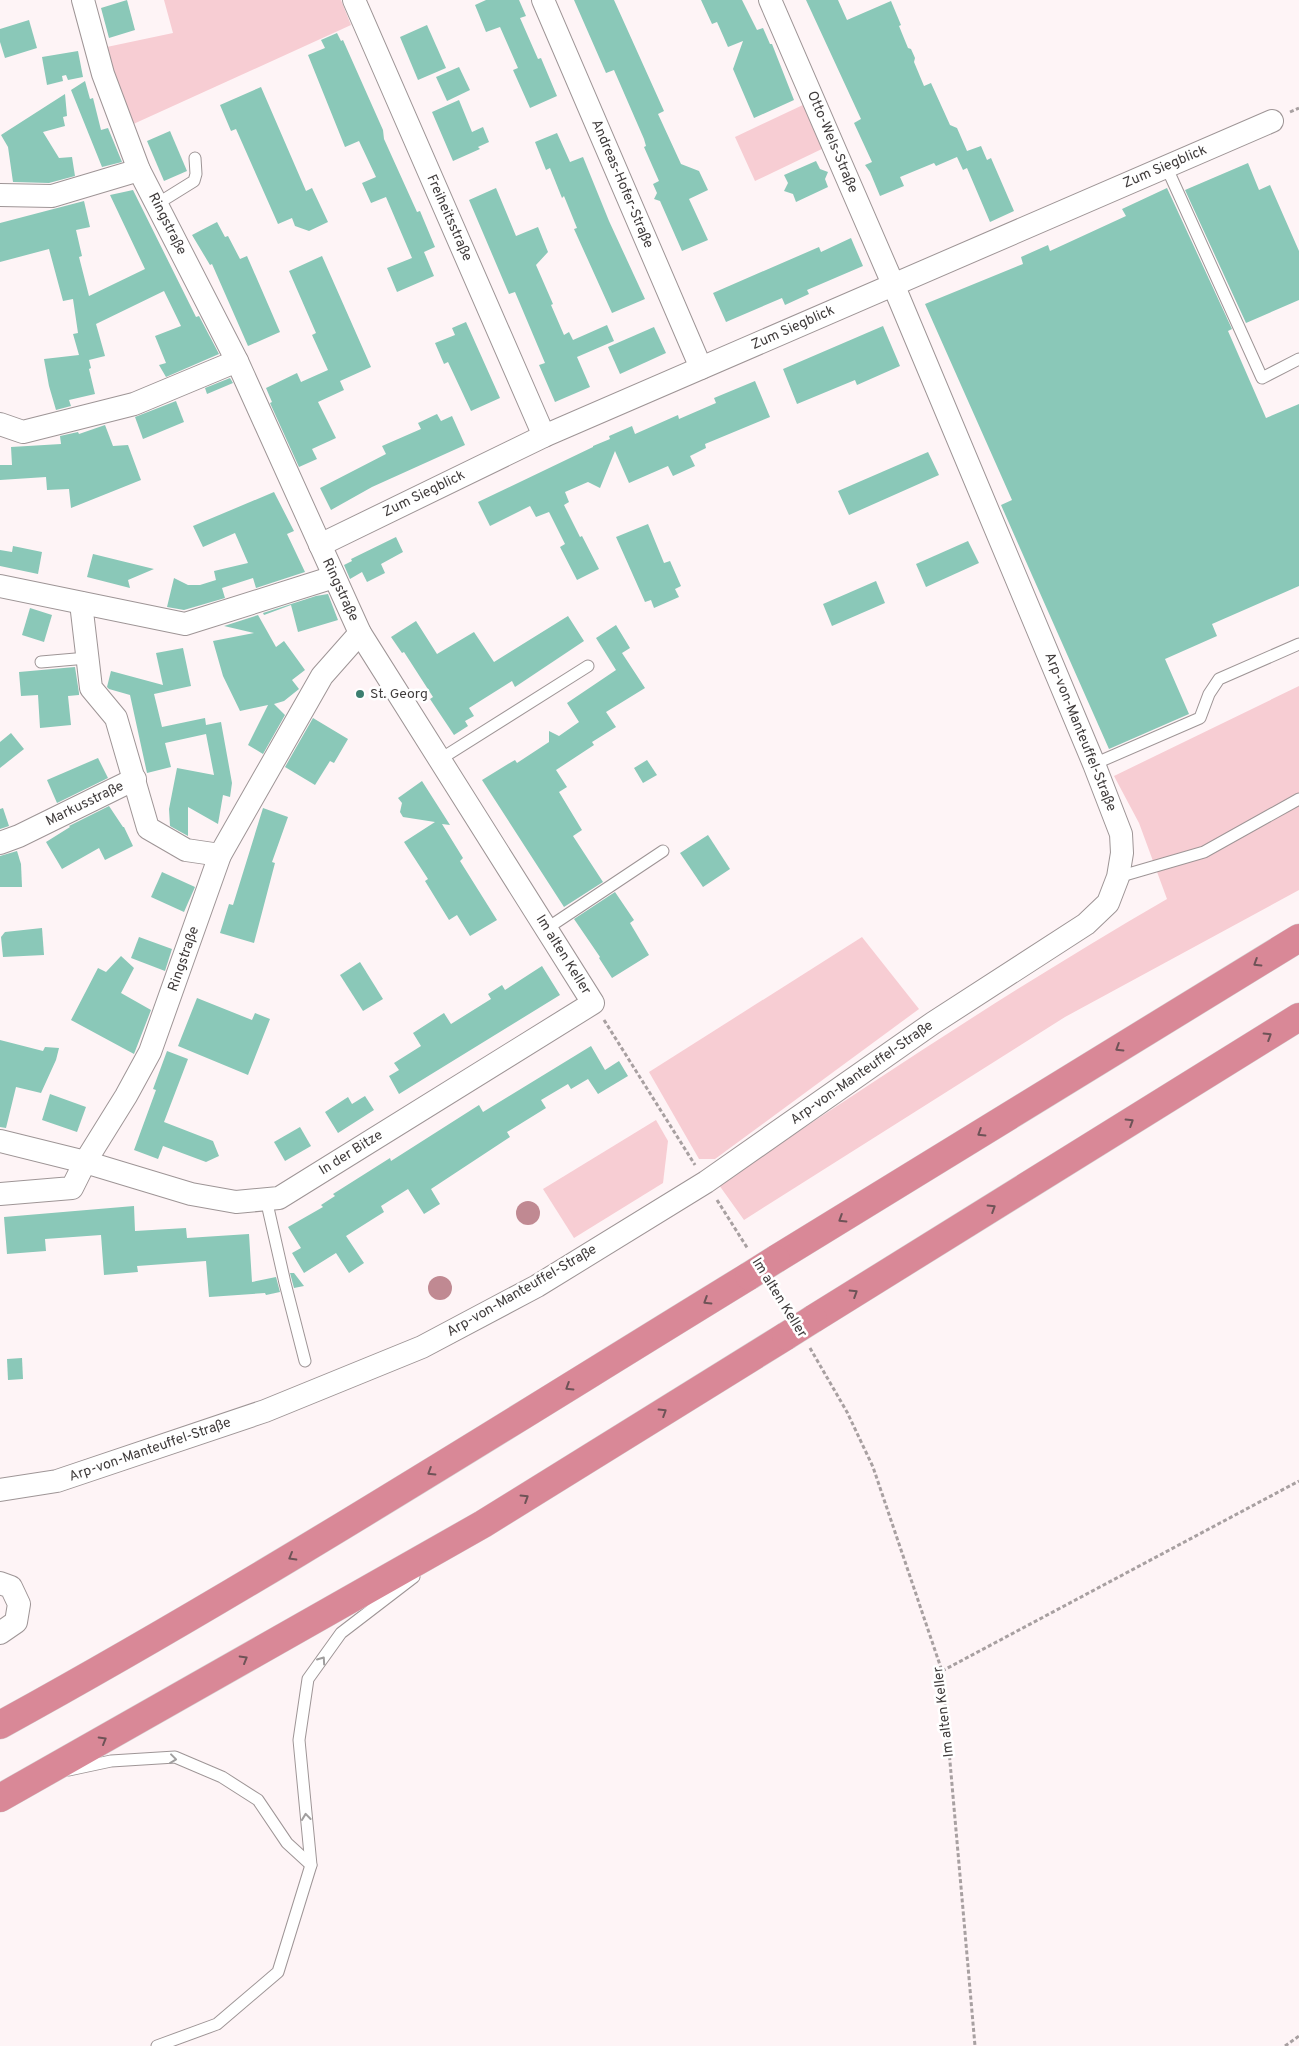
<svg xmlns="http://www.w3.org/2000/svg" width="1299" height="2046" viewBox="0 0 1299 2046" font-family="Overpass,sans-serif">
<style>
.green{fill:#f7cdd3}
.water{fill:#c08992}
.building{fill:#8ac8b8}
.lines{fill:none;stroke-linecap:round;stroke-linejoin:round}
.service-casing{stroke:#9e9596;stroke-width:13}
.minor-casing{stroke:#9e9596;stroke-width:24}
.motorway-casing{stroke:#d5d4d4;stroke-width:29}
.path{stroke:#a8a0a1;stroke-width:3;stroke-dasharray:4 2.5;stroke-linecap:butt}
.service{stroke:#fff;stroke-width:11}
.minor{stroke:#fff;stroke-width:22}
.motorway{stroke:#d98897;stroke-width:28}
.motorway-bridge-casing{stroke:#d5d4d4;stroke-width:29;stroke-linecap:butt}
.motorway-bridge{stroke:#d98897;stroke-width:28}
.oneway{stroke:#6e5357}
.oneway2{stroke:#a09e9e}
.poi-dot{fill:#3c7e6f;stroke:#fff;stroke-width:2}
.labels{text-anchor:middle;dominant-baseline:central;stroke-width:5;stroke-linejoin:round;paint-order:stroke}
.street-label{font-size:14px;fill:#403c3c;stroke:#fff}
.poi-label{font-size:14px;fill:#403c3c;stroke:#fff;text-anchor:start}
</style>
<rect width="100%" height="100%" fill="#fef4f6"/>
<g class="green">
<path d="M164 0H341L351 25 129 126 102 48 173 33Z"/>
<path d="M805 104 826 147 755 181 735 137Z"/>
<path d="M1299 686V890L1065 1017 744 1220 719 1185C866 1086 1013 988 1167 899L1139 823 1114 776Z"/>
<path d="M862 937 919 1009 715 1159H699L649 1072Z"/>
<path d="M656 1120 668 1141 663 1183 574 1238 543 1189Z"/>
</g>
<g class="water">
<circle cx="528" cy="1213" r="12"/>
<circle cx="440" cy="1288" r="12"/>
</g>
<g class="building">
<path d="M127 0 135 30 109 38 101 8Z"/>
<path d="M486 0H519L526 16 520 18 538 59 541 58 557 96 530 108 513 70 518 68 500 27 486 32 475 5Z"/>
<path d="M574 0H614L664 111 658 114 681 164 699 171 708 190 689 199 708 240 682 251 660 201 654 199 657 193 653 184 659 181 644 147 646 146 644 139 614 70 606 73Z"/>
<path d="M701 0H742L757 30 763 28 770 44H772L794 100 754 118 733 69 743 41 728 47 717 22 712 24Z"/>
<path d="M806 0H838L847 20 891 1 901 25 899 26 908 48 911 49 915 58 914 62 924 86 931 83 950 125 957 128 967 151 981 146 987 160 991 158 1014 211 990 222 967 168 963 170 957 157 936 166 934 163 900 177 904 186 880 196 870 172 865 165 872 162 854 123 861 119Z"/>
<path d="M29 20 37 48 5 58 0 42V29Z"/>
<path d="M427 25 446 68 418 80 400 37Z"/>
<path d="M337 33 341 41 343 40 383 130 384 139 417 212 420 211 435 247 424 252 434 276 397 292 387 268 412 258 386 197 371 203 362 183 376 177 359 141 345 147 308 55 325 48 321 40Z"/>
<path d="M78 51 83 77 68 80 66 75 62 76 63 81 47 85 42 57Z"/>
<path d="M459 67 470 90 447 101 436 77Z"/>
<path d="M85 81 90 99 93 98 101 130 108 128 122 162 102 167 71 90Z"/>
<path d="M261 87 306 191 312 188 328 222 309 231 295 226 292 218 278 224 236 129 231 131 220 105Z"/>
<path d="M65 94 67 116 63 117 65 126 43 132 59 158 72 157 75 176 49 183 13 182 8 147 1 135Z"/>
<path d="M459 100 472 132 483 127 489 142 478 147 480 149 453 161 432 112Z"/>
<path d="M170 131 187 171 164 181 147 141Z"/>
<path d="M557 133 570 162 583 157 609 221 645 299 612 313 574 229 577 228 564 196 562 198 550 168 546 170 535 142Z"/>
<path d="M816 161 820 169 828 172 825 179 828 187 796 202 793 194 784 191 788 183 784 175Z"/>
<path d="M1248 163 1259 190 1270 185 1299 251V300L1246 323 1185 190Z"/>
<path d="M496 188 516 236 538 227 548 252 536 265 553 304 551 305 564 335 569 332 573 340 607 325 614 341 577 357 590 387 555 402 539 365 545 363 515 292 509 294 469 200Z"/>
<path d="M1167 188 1232 329 1228 331 1266 418 1299 404V586L1212 624 1217 636 1165 659 1189 714 1109 749 1001 505 1012 500 925 304 1023 264 1021 257 1048 245 1050 251 1126 216 1122 209Z"/>
<path d="M133 190 196 317 199 316 219 354 166 377 159 365 166 363 155 336 181 326 164 291 96 324 105 356 89 360 91 368 89 369 95 394 69 400 71 406 56 410 49 386 44 359 79 355 73 334 78 333 73 299 63 301 49 249 0 262V223L84 201 90 227 76 230 82 256 79 257 89 296 145 269 110 195Z"/>
<path d="M217 222 225 237 228 236 240 259 247 256 280 332 248 346 212 264 210 265 192 235Z"/>
<path d="M851 238 863 266 807 290 809 294 785 305 782 298 726 322 713 293 819 247 821 252Z"/>
<path d="M322 256 371 367 340 381 344 390 318 402 336 438 312 449 317 459 299 467 270 403 272 402 266 388 297 373 301 382 328 370 312 335 316 333 289 271Z"/>
<path d="M466 322 500 398 471 411 448 362 444 364 435 343 455 335 452 328Z"/>
<path d="M883 326 900 366 857 385 855 380 797 404 783 369Z"/>
<path d="M654 327 666 353 620 374 608 347Z"/>
<path d="M230 378 233 383 207 394 205 388Z"/>
<path d="M755 381 770 417 705 444 706 448 690 456 695 466 673 476 668 466 629 483 615 451 600 488 588 482 565 492 569 502 564 505 580 537 582 536 599 569 577 580 560 547 565 544 549 512 536 517 530 506 490 526 478 502 593 447V446L610 439 609 436 632 426 635 434 678 415 679 419 716 403 714 398Z"/>
<path d="M176 401 184 422 143 439 135 417Z"/>
<path d="M437 414 441 421 452 416 465 445 372 487 331 510 320 488 386 454 382 446 421 429 418 423Z"/>
<path d="M105 425 113 446 128 445 141 480 71 508 69 489 47 490 46 477 0 480V465H12L11 447 61 444 60 436 78 432 79 434Z"/>
<path d="M928 452 939 475 849 515 838 491Z"/>
<path d="M274 492 294 531 287 534 305 572 256 588 253 578 222 588 225 598 184 610 167 607 174 578 188 585H200L216 580 214 571 248 563 235 533 203 547 193 526Z"/>
<path d="M648 524 664 563 670 561 681 586 675 589 679 597 654 608 651 600 645 602 616 537Z"/>
<path d="M396 537 403 552 381 564 385 573 367 582 362 572 350 579 344 565 352 561 351 559Z"/>
<path d="M968 541 979 563 926 587 916 564Z"/>
<path d="M13 546 42 552 38 574 0 566V550L12 552Z"/>
<path d="M93 554 154 569 128 580 130 588 87 577Z"/>
<path d="M876 581 885 603 832 626 823 604Z"/>
<path d="M328 594 338 620 298 632 291 605 264 615 263 613 316 596Z"/>
<path d="M30 608 52 615 44 642 22 635Z"/>
<path d="M258 615 276 647 284 641 305 670 292 680 299 689 284 701 274 704 285 715 263 754 248 745 268 705 240 711 223 676 213 641 254 633 224 626Z"/>
<path d="M568 616 584 641 515 687 512 681 469 708 474 716 465 721 468 726 454 735 430 699 433 697 404 652 402 653 391 637 416 621 437 654 474 632 494 662Z"/>
<path d="M616 625 630 648 622 653 645 688 606 712 616 727 592 742 594 745 556 770 567 787 559 792 582 830 573 836 603 882 564 907 482 780 508 764 515 760 517 763 549 742V731L559 736 579 722 567 703 616 670 596 638Z"/>
<path d="M183 648 191 686 154 694 162 727 205 718 206 725 221 722 232 783 230 797 223 795 218 824 188 807V836L170 826 169 809 177 768 214 775 206 734 165 743 171 767 147 773 130 695 109 689 107 687 111 671 163 685 156 653Z"/>
<path d="M75 667 79 693V695L68 696 71 725 40 728 38 695 21 696 19 672Z"/>
<path d="M313 718 348 739 334 763 330 761 315 785 285 767Z"/>
<path d="M11 733 24 749 0 768V742Z"/>
<path d="M98 758 108 778 57 803 47 780Z"/>
<path d="M647 760 657 775 643 783 634 768Z"/>
<path d="M422 781 450 825 442 824 463 858 460 861 497 920 470 936 457 915 449 920 425 881 428 879 404 842 435 822 403 817 400 812 402 803 398 798Z"/>
<path d="M109 806 123 827H124L133 846 105 860 99 848 62 869 46 842 70 827 69 826Z"/>
<path d="M3 808 9 826 0 829V809Z"/>
<path d="M263 808 288 817 272 862 275 863 254 943 220 933 229 904 233 905Z"/>
<path d="M708 835 730 869 703 887 680 853Z"/>
<path d="M17 851 21 864 22 887H0V856Z"/>
<path d="M162 872 195 887 184 912 151 897Z"/>
<path d="M615 892 634 920 630 923 649 955 612 978 599 958 600 957 574 919Z"/>
<path d="M42 928 44 955 3 957 1 937 5 932Z"/>
<path d="M139 937 172 949 165 971 131 958Z"/>
<path d="M121 956 134 968 121 993 151 1010 134 1054 71 1020 98 968 106 972Z"/>
<path d="M360 962 383 999 363 1011 340 975Z"/>
<path d="M542 966 560 995 399 1094 389 1076 399 1070 394 1063 421 1046 413 1033 444 1013 451 1024 491 999 488 994 502 985 505 990Z"/>
<path d="M197 998 252 1020 255 1013 270 1019 248 1075 178 1046Z"/>
<path d="M0 1040 43 1051 45 1047 59 1048 56 1060 41 1093 16 1087 6 1128 0 1127Z"/>
<path d="M591 1046 605 1070 619 1061 628 1076 598 1094 588 1079 571 1089 568 1084 541 1100 546 1108 507 1132 510 1137 431 1189 440 1204 424 1214 408 1189 381 1206 384 1212 346 1236 364 1263 349 1273 336 1253 304 1273 292 1253 301 1248 288 1227 323 1207 321 1205 335 1196 333 1194 390 1158 391 1161 479 1105 483 1112Z"/>
<path d="M167 1051 188 1059 164 1122 213 1141 219 1156 206 1162 163 1146 158 1159 134 1150 156 1090 153 1089Z"/>
<path d="M50 1094 86 1107 77 1132 42 1120Z"/>
<path d="M365 1096 374 1110 338 1133 325 1112 348 1097 352 1104Z"/>
<path d="M300 1127 311 1146 285 1161 274 1142Z"/>
<path d="M134 1206 135 1231 186 1228 187 1238 249 1234 252 1282 276 1277 280 1292 266 1295 265 1293 209 1297 206 1261 137 1266 138 1272 104 1275 101 1235 45 1239 46 1251 7 1254 4 1217Z"/>
<path d="M290 1273H294L304 1286 294 1288Z"/>
<path d="M22 1358 23 1379 8 1380 7 1359Z"/>
</g>
<g class="lines">
<defs>
<g id="service">
<path d="M1166 166 1262 378 1299 359"/>
<path d="M157 204 194 181 196 174 195 158"/>
<path d="M41 662 87 658"/>
<path d="M439 760 588 666"/>
<path d="M1094 764 1200 718 1209 694 1219 679 1299 644"/>
<path d="M1118 877 1204 852 1299 799"/>
<path d="M546 929 663 851"/>
<path d="M266 1199 285 1283 305 1361"/>
<path d="M69 1770 111 1761 175 1757 222 1777 258 1800 287 1843 311 1865"/>
<path d="M157 2046 217 2024 278 1972 311 1865 299 1740 308 1679 341 1633 414 1577"/>
</g>
<g id="minor">
<path d="M354 0 544 436"/>
<path d="M543 0 701 368"/>
<path d="M0 195 52 196 139 170"/>
<path d="M0 424 23 432 134 404 237 361"/>
<path d="M320 545 544 436 1272 121"/>
<path d="M0 586 185 624 334 577"/>
<path d="M81 603 91 688 116 718 148 828 186 850 220 855"/>
<path d="M0 843 19 836 135 779"/>
<path d="M0 1141 85 1162 191 1194 236 1202 279 1198 593 1003 360 633"/>
<path d="M0 1194 72 1188 85 1162 126 1096 150 1052 220 855 322 676 360 633 237 361 139 170 103 74 83 0"/>
<path d="M0 1490 57 1481 265 1411 422 1347 537 1286 706 1182 933 1023 1086 924 1108 903 1118 877 1122 853 1121 834 1094 764 893 284 770 0"/>
<path d="M0 1583 11 1587 19 1604 16 1622 0 1633"/>
</g>
<g id="motorway">
<path d="M776 1259 1299 938"/>
<path d="M813 1319 1299 1017"/>
<path d="M0 1725C255 1585 501 1428 749 1276"/>
<path d="M0 1798 483 1524 786 1336"/>
</g>
</defs>
<use href="#service" class="service-casing"/>
<use href="#minor" class="minor-casing"/>
<use href="#motorway" class="motorway-casing"/>
<g class="path">
<path d="M1290 112 1299 108"/>
<path d="M604 1020 695 1165"/>
<path d="M717 1200 748 1249"/>
<path d="M773 1288 787 1311"/>
<path d="M810 1348 847 1412 873 1467 942 1671 975 2046"/>
<path d="M942 1671 1299 1481"/>
<path d="M1285 2046 1299 2036"/>
</g>
<use href="#service" class="service"/>
<use href="#minor" class="minor"/>
<use href="#motorway" class="motorway"/>
<defs>
<g id="motorway-bridge">
<path d="M749 1276 776 1259"/>
<path d="M786 1336 813 1319"/>
</g>
</defs>
<use href="#motorway-bridge" class="motorway-bridge-casing"/>
<use href="#motorway-bridge" class="motorway-bridge"/>
</g>
<defs><path id="oneway-chevron" d="M-2-3.5L2.5 0L-2 3.5" fill="none" stroke-width="1.6" stroke-linecap="round" stroke-linejoin="round" transform="scale(1.25)"/></defs>
<g class="oneway">
<use href="#oneway-chevron" transform="translate(1257 963) rotate(148)"/>
<use href="#oneway-chevron" transform="translate(1268 1036) rotate(-32)"/>
<use href="#oneway-chevron" transform="translate(1119 1048) rotate(148)"/>
<use href="#oneway-chevron" transform="translate(1130 1122) rotate(-32)"/>
<use href="#oneway-chevron" transform="translate(981 1133) rotate(148)"/>
<use href="#oneway-chevron" transform="translate(992 1208) rotate(-32)"/>
<use href="#oneway-chevron" transform="translate(842 1219) rotate(148)"/>
<use href="#oneway-chevron" transform="translate(854 1293) rotate(-32)"/>
<use href="#oneway-chevron" transform="translate(707 1301) rotate(148)"/>
<use href="#oneway-chevron" transform="translate(569 1387) rotate(148)"/>
<use href="#oneway-chevron" transform="translate(663 1412) rotate(-32)"/>
<use href="#oneway-chevron" transform="translate(431 1472) rotate(148)"/>
<use href="#oneway-chevron" transform="translate(525 1498) rotate(-32)"/>
<use href="#oneway-chevron" transform="translate(292 1557) rotate(150)"/>
<use href="#oneway-chevron" transform="translate(244 1659) rotate(-30)"/>
<use href="#oneway-chevron" transform="translate(103 1740) rotate(-30)"/>
</g>
<g class="oneway2">
<use href="#oneway-chevron" transform="translate(322 1660) rotate(-55)"/>
<use href="#oneway-chevron" transform="translate(173 1759) rotate(7)"/>
<use href="#oneway-chevron" transform="translate(306 1817) rotate(-96)"/>
</g>
<circle class="poi-dot" cx="360" cy="694" r="5"/>
<g class="labels">
<g class="street-label">
<text transform="translate(832 142) rotate(67)">Otto-Wels-Straße</text>
<text transform="translate(1165 167) rotate(-23)">Zum Siegblick</text>
<text transform="translate(622 184) rotate(67)">Andreas-Hofer-Straße</text>
<text transform="translate(449 218) rotate(66)">Freiheitsstraße</text>
<text transform="translate(167 224) rotate(63)">Ringstraße</text>
<text transform="translate(793 328) rotate(-24)">Zum Siegblick</text>
<text transform="translate(424 494) rotate(-26)">Zum Siegblick</text>
<text transform="translate(340 590) rotate(65)">Ringstraße</text>
<text transform="translate(1080 732) rotate(68)">Arp-von-Manteuffel-Straße</text>
<text transform="translate(85 804) rotate(-26)">Markusstraße</text>
<text transform="translate(563 955) rotate(58)">Im alten Keller</text>
<text transform="translate(184 959) rotate(-71)">Ringstraße</text>
<text transform="translate(862 1073) rotate(-35)">Arp-von-Manteuffel-Straße</text>
<text transform="translate(351 1153) rotate(-32)">In der Bitze</text>
<text transform="translate(522 1291) rotate(-30)">Arp-von-Manteuffel-Straße</text>
<text transform="translate(779 1298) rotate(58)">Im alten Keller</text>
<text transform="translate(150 1450) rotate(-19)">Arp-von-Manteuffel-Straße</text>
<text transform="translate(944 1712) rotate(-97)">Im alten Keller</text>
</g>
<g class="poi-label">
<text x="370" y="694">St. Georg</text>
</g>
</g>
</svg>
